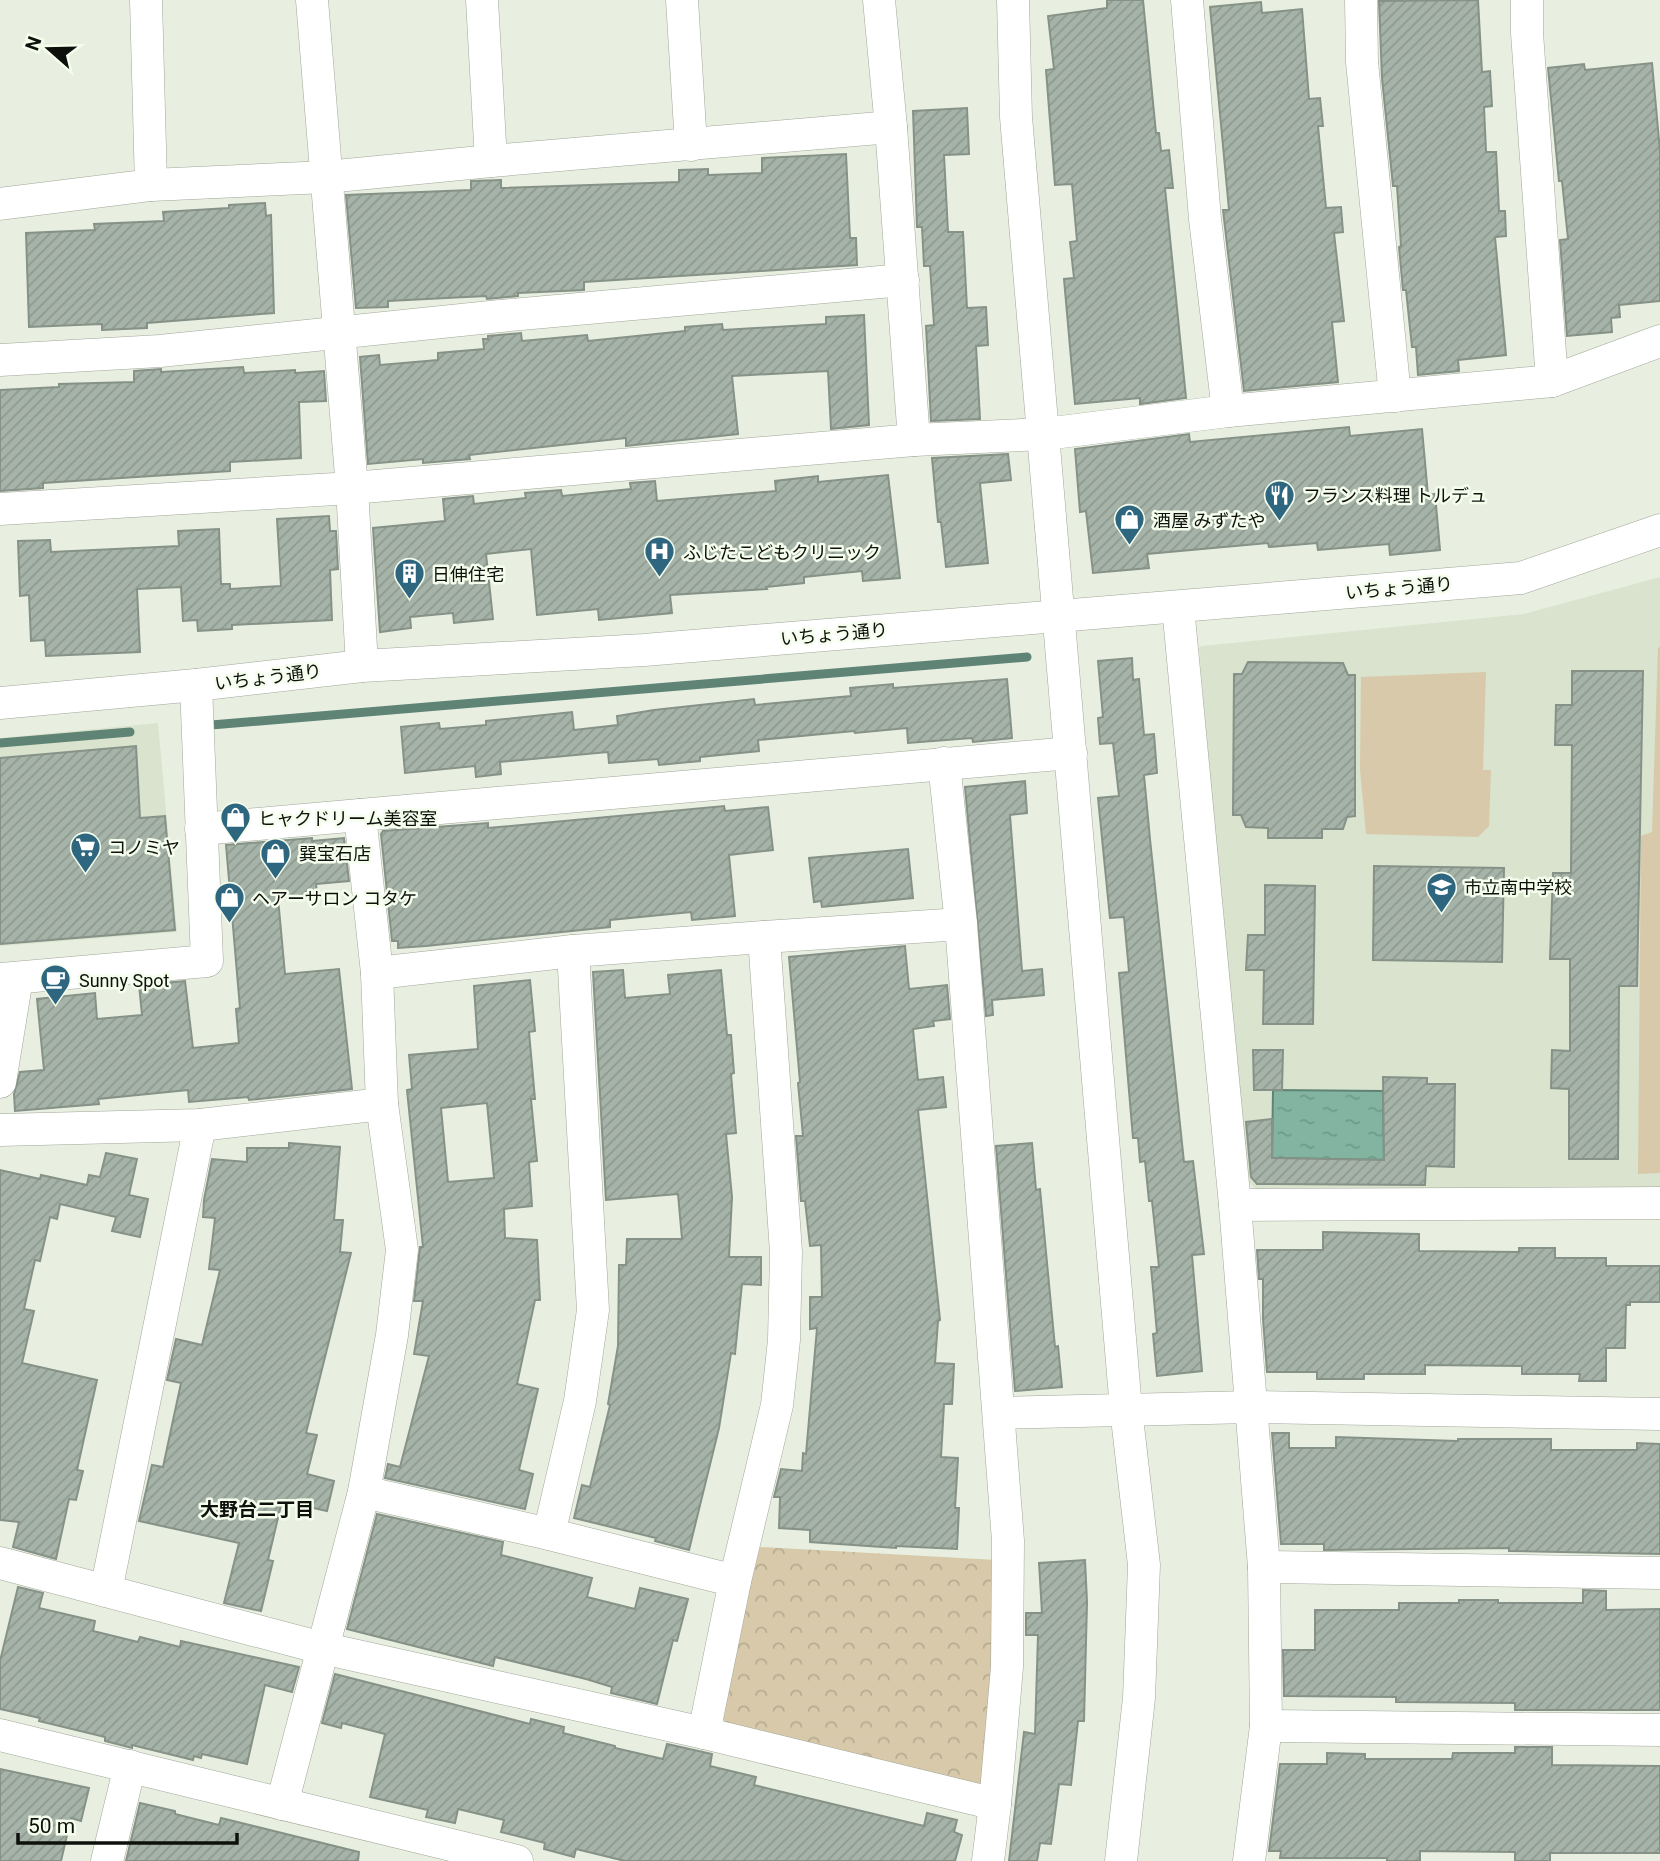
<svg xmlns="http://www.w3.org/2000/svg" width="1660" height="1861" viewBox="0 0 1660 1861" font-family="Roboto,'Noto Sans JP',sans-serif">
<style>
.built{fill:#d9e3cd}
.park{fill:url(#park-crowns)}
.pitch{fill:#d7c9a9}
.water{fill:url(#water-ripples);stroke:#5f8374;stroke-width:2}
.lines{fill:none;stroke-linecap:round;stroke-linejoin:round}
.stream{stroke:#5f8374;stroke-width:9}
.building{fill:url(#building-hatch);stroke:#869287;stroke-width:2;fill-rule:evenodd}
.minor-casing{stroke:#a0a799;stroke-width:33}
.minor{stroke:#fff;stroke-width:32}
.labels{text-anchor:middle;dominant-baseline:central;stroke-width:5;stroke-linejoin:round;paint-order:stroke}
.poi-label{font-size:18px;fill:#0d100b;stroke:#f5fded;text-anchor:start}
.street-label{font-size:18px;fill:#0d100b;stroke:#f5fded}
.neighbourhood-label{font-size:19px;font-weight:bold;fill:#0d100b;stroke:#f5fded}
</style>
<defs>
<pattern id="park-crowns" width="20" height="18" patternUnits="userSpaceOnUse" patternTransform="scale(1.75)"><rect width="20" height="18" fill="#d7c9a9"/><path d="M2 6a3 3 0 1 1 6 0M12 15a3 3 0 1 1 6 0" fill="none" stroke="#b7ac90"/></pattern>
<pattern id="water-ripples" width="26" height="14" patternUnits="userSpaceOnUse" patternTransform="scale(1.75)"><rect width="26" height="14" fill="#82b4a1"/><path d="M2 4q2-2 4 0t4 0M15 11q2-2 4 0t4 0" fill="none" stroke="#6f9a89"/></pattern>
<pattern id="building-hatch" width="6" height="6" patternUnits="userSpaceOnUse" patternTransform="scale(1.75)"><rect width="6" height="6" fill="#a6b3a8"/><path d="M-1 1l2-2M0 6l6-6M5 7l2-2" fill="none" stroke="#8e998f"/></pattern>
</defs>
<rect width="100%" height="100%" fill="#e8efe0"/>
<g class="built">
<path d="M1660 577V1194L1257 1190 1245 1179 1199 649 1201 646 1524 614Z"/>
<path d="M158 723 177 932 0 946V738Z"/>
</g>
<path class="park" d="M760 1547 997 1560 990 1777 972 1789 730 1730 719 1711Z"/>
<g class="pitch">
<path d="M1660 647V1173L1638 1174 1641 836 1652 832 1658 648Z"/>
<path d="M1486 672 1483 770H1491L1489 826 1478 837 1366 834 1360 769 1361 677Z"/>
</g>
<path class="water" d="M1273 1090 1383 1091 1384 1160 1272 1158Z"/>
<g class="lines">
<g class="stream">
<path d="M211 725 1027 657"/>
<path d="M0 743 130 732"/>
</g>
</g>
<g class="building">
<path d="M1107 0H1143L1156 133H1159L1161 151 1169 150 1173 188H1165L1186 398 1140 404V398L1075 404 1064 279 1074 278 1070 242 1077 241 1072 184 1055 185 1046 70 1054 69 1048 16 1107 8Z"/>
<path d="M1478 0 1482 72 1490 71 1492 106 1484 107 1486 152H1496L1499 211H1505L1506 236 1495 237 1506 355 1458 360 1459 371 1418 375 1416 347H1412L1406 290H1403L1399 247 1401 246 1397 186H1393L1382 78 1379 1Z"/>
<path d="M1261 2 1262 13 1302 9 1309 99 1320 98 1323 126H1318L1326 208 1341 207 1343 232 1334 233 1344 321 1332 322 1338 382 1244 391 1223 210H1229L1210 7Z"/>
<path d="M1652 63 1660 151V301L1619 305 1620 317 1611 318 1612 332 1567 336 1560 240 1568 239 1562 181H1559L1548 68 1584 64 1585 70Z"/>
<path d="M967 108 969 154 944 155 948 232H963L967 308 986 307 988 345 976 346 980 419 931 421 926 326 934 325 930 266H924L922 227H917L913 111Z"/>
<path d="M846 154 850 238H856L857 265 584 282V290L518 293V296L487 299 486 296 388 301V307L356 308 346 195 471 190V181L501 180V188L679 182V170L708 169V175L762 173V158Z"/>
<path d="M265 203 266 216 271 215 274 313 147 323V328L102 330V324L29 327 26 233 95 230 94 224 164 221 163 212 229 208V205Z"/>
<path d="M864 315 869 425 831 429 828 371 732 376 738 434 626 446V438L469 455 470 459 423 463V459L368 464 360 357 379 355 380 365 438 360V353L484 349 483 339H488V336L521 333 522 341 587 335 588 341 685 331V327L722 324 723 330 826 324V317Z"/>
<path d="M243 367 244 373 295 370V373L324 371 326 401 299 402 301 458 230 462V471L43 483V488L0 491V390L59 387V384L134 382V371L161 369V372Z"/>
<path d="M1349 427 1350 436 1422 429 1428 495 1435 494 1440 550 1390 555 1389 544 1318 550 1317 543 1269 547 1268 543 1147 554 1149 568 1093 573 1086 511 1080 512 1075 449 1189 434 1190 442Z"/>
<path d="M1008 454 1011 480 980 483 988 563 946 567 941 522H938L932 458Z"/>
<path d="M888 475 900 578 863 581 862 571 804 577V583L766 587 767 589 670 595 672 613 599 620 598 609 537 615 531 549 486 554 493 619 454 623 453 613 410 617 411 628 380 632 373 528 445 521 443 499 473 496 474 504 526 498 525 493 561 490 562 496 631 489 630 483 655 481 657 501 776 491 775 481 818 476V482Z"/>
<path d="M329 516 330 531H336L338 569 330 570 332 620 232 625V629L198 631 197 620 183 621 181 587 137 589 140 652 46 656 45 640 31 641 29 595 20 596 18 541 50 540 51 552 179 546 178 531 219 529 221 584H230V589L281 586 277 519Z"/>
<path d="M1132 658 1133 680 1139 679 1144 735 1154 734 1157 773 1144 775 1150 839 1184 1162 1193 1161 1204 1254 1192 1255 1202 1371 1157 1376 1153 1334 1157 1333 1151 1267H1159L1152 1201H1149L1145 1161 1140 1162 1138 1138H1133L1119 973 1129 972 1124 917 1110 918 1098 798 1119 796 1113 743 1100 744 1098 718 1103 717 1098 661Z"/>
<path d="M1248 662 1343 663 1348 675H1355V816L1347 817 1343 829H1322V838H1268V828L1246 827 1241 815H1233L1234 674H1242Z"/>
<path d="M1572 671H1643L1637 986H1619L1618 1159H1569V1089L1551 1088 1552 1050 1570 1051V959H1550L1553 873H1571L1572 745H1555L1556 705H1572Z"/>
<path d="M1007 679 1012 738 973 742 972 738 908 743 907 728 855 733 854 731 758 740 759 751 700 757V761L659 765 658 759 609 763 608 752 500 762 501 774 476 777 475 766 405 773 401 727 439 723 440 729 486 725V721L572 712 574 730 618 725 617 716 654 710 754 699 755 705 851 696 850 688 893 684V688Z"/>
<path d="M136 746 140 818 165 816 175 930 0 944V758Z"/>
<path d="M1025 781 1027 813 1010 815 1022 971 1042 969 1044 995 992 1000 993 1015 986 1016 965 787Z"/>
<path d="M724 806 725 811 768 807 773 850 729 855 735 916 692 920 691 912 610 920V927L426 946 398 948V941H392L381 834 383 831 488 823V828Z"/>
<path d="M312 838V841L344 838 349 881 316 884 317 894 278 898 285 974 339 969 352 1089 249 1100 248 1097 189 1102 188 1090 98 1099 99 1104 15 1111 14 1094 20 1072 44 1070 37 999 95 993 97 1019 142 1015 139 985 185 981 193 1048 239 1043 236 1009 240 1008 226 845Z"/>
<path d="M908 849 913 898 822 907 821 901 814 902 809 858Z"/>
<path d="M1374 866 1504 868 1502 962 1373 960Z"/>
<path d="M1265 885 1315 886 1313 1024H1263L1264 970H1246L1248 935H1265Z"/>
<path d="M905 946 909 989 947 985 950 1019 933 1021 934 1026 913 1029 918 1080 943 1077 946 1107 918 1110 940 1320 938 1321 935 1363 954 1364 952 1404H944L941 1457 958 1458 955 1508H959L957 1549 896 1546V1548L810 1542V1530L779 1528 780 1497H774L781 1469 802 1471 803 1453 806 1454 817 1328 810 1329V1297H822L821 1245 810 1246 805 1201H801L796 1136H803L798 1083 800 1082 789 957Z"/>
<path d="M623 970 625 998 670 994 668 975 721 970 727 1035H731L734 1073 731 1074 736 1133 726 1134 732 1197 729 1257H761V1285L742 1284 735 1354 731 1353 719 1428 689 1550 655 1541 656 1538 574 1518 582 1485 590 1487 610 1405 608 1404 618 1346 619 1265H626L627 1239H682L678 1194 606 1200 593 972Z"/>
<path d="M530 980 535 1031 529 1032 535 1099H531L537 1161 529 1162 532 1206 504 1209 505 1238 537 1240 540 1300H535L517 1384 538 1389 519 1470 533 1474 525 1509 385 1478 388 1464 400 1467 429 1356 414 1354 423 1301H414L420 1247H423L407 1090 412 1089 409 1055 478 1049 474 986ZM487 1103 494 1178 448 1182 441 1108Z"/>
<path d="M1253 1050H1283L1282 1090H1254Z"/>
<path d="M1383 1077 1427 1078V1084H1455L1454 1167 1426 1166 1425 1185 1257 1184 1251 1177 1246 1122 1272 1119V1158L1384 1160Z"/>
<path d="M289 1143 340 1147 334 1220H343L340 1252 351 1253 306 1433 317 1435 307 1474 334 1481 327 1511 282 1501 268 1560 273 1561 261 1611 224 1603 239 1543 139 1521 152 1465 163 1467 181 1383 167 1380 176 1339 202 1345 220 1270 209 1269 215 1218 203 1217 204 1200 212 1159 247 1162V1148H289Z"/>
<path d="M1032 1143 1036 1190 1040 1189 1055 1347 1058 1346 1062 1387 1015 1391 996 1146Z"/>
<path d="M106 1153 137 1159 129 1195 148 1199 140 1237 112 1231 116 1217 60 1204 57 1219 50 1217 40 1261 35 1260 24 1309 34 1311 22 1363 97 1380 77 1470 83 1471 76 1500 69 1499 56 1559 13 1547 19 1522 0 1520V1170L40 1179 41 1175 87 1185 89 1175 100 1177Z"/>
<path d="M1323 1232 1419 1234V1251L1519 1252V1248H1555V1258H1606V1266H1660V1302H1630V1305H1626L1625 1348H1606V1381H1579L1580 1374H1522V1366L1425 1365V1374H1364V1379H1317V1372H1267L1263 1319V1279H1259L1257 1250H1323Z"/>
<path d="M1272 1433H1289V1448H1336V1437L1458 1441V1439H1551V1450H1637V1443L1660 1444V1554L1509 1551V1548L1324 1550V1544H1281Z"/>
<path d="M377 1514 503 1542 501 1555 592 1578 587 1597 635 1609 640 1588 688 1599 677 1641 673 1640 657 1704 611 1693 612 1687 586 1679 495 1657 493 1666 347 1629Z"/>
<path d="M1085 1560 1087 1602 1084 1721H1078L1071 1785 1059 1784 1051 1844 1040 1843 1037 1861H1009L1024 1732 1035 1734 1038 1635H1026V1613H1042L1039 1563Z"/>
<path d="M18 1587 43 1593 39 1608 95 1621 93 1631 138 1642 140 1637 180 1647 181 1641 299 1667 292 1692 265 1685 247 1764 202 1754 201 1758 194 1756 193 1760 132 1745V1748L105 1741V1737L39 1721 40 1718 0 1709V1661Z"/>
<path d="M1583 1590 1606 1591V1610L1660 1609V1710H1515V1703L1396 1702V1697L1284 1696 1283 1650H1315V1610H1399V1603H1459V1600H1498V1603H1583Z"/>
<path d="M335 1674 530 1724 531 1719 564 1727 563 1733 615 1746V1748L663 1759 667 1744 712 1754 710 1766 756 1777 754 1785 924 1826 927 1813 957 1820 954 1832 962 1835 955 1861H625L576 1849 574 1857 544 1849 545 1843 501 1832 504 1820 458 1809 455 1823 426 1817 428 1810 370 1797 385 1734 342 1723 341 1728 322 1723Z"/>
<path d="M1515 1747H1552V1765L1660 1766V1853H1550V1861H1515V1852L1420 1851V1861H1387V1858H1280L1281 1851H1269L1280 1764H1327V1753L1365 1754V1759H1452L1453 1753H1515Z"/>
<path d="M0 1769 89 1788 81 1821 71 1818 61 1861H0Z"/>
<path d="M140 1803 175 1811V1814L219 1825 221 1818 359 1852 358 1861H126Z"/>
</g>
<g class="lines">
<defs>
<g id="minor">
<path d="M146 0 151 185"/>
<path d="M312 0 352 488 362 666"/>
<path d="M482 0 491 161"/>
<path d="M682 0 691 145"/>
<path d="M879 0 891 127 914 440"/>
<path d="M1013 0 1016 117 1126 1409 1144 1565 1139 1698 1121 1861"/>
<path d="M1187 0 1205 219 1228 411"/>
<path d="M1361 0 1362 62 1395 396"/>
<path d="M1527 0V33L1552 381"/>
<path d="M0 204 151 185 326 177 491 161 891 127"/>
<path d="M0 360 160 351 500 316 903 280"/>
<path d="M0 509 352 488 914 440 1045 434 1228 411 1552 381 1660 341"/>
<path d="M1178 607 1235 1205 1264 1567 1266 1726 1249 1861"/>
<path d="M0 703 196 685 362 666 644 650 1521 578 1660 530"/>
<path d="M944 763 961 924"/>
<path d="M201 829 360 815"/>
<path d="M377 973 360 815 1071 753"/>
<path d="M0 979 207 961 196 685"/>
<path d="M0 1082 17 978"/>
<path d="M0 1130 200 1125 382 1104"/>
<path d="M1235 1205 1660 1203"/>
<path d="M999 1413 1251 1407 1660 1414"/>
<path d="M364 1492 549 1534 735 1581 704 1733"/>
<path d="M549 1534 580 1401 593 1310 573 951"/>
<path d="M0 1563 322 1648 704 1733 995 1804 988 1861"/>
<path d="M1264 1567 1660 1573"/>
<path d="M735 1581 777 1405 784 1340 786 1252 764 937 961 924 1008 1541 1007 1667 995 1804"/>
<path d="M106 1591 200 1125"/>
<path d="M1266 1726 1660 1730"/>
<path d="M0 1735 517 1861"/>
<path d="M282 1804 364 1492 392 1335 402 1250 382 1104 377 973 573 951 764 937"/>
<path d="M107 1861 130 1766"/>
</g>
</defs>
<use href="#minor" class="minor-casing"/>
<use href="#minor" class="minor"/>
</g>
<defs>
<symbol id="restaurant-pin" viewBox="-11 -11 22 30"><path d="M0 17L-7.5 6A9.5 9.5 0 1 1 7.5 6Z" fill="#2e6680" stroke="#f5fded"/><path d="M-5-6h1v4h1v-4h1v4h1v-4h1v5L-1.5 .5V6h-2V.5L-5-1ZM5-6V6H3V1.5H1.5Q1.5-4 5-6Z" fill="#fff"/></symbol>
<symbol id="shop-pin" viewBox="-11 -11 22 30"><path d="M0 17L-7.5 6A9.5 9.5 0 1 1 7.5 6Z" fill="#2e6680" stroke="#f5fded"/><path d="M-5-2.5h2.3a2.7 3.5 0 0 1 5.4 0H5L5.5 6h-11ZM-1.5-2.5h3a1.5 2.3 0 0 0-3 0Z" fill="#fff"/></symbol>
<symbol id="hospital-pin" viewBox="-11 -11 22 30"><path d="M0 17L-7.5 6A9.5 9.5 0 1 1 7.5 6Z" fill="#2e6680" stroke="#f5fded"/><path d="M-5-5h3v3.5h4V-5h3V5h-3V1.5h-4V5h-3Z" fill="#fff"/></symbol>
<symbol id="building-pin" viewBox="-11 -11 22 30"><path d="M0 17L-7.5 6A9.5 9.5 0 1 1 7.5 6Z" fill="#2e6680" stroke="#f5fded"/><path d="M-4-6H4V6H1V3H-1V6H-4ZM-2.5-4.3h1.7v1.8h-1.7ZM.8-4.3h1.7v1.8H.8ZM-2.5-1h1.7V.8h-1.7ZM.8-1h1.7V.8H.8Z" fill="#fff"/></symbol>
<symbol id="supermarket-pin" viewBox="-11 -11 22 30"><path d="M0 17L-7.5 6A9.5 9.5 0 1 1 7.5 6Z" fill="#2e6680" stroke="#f5fded"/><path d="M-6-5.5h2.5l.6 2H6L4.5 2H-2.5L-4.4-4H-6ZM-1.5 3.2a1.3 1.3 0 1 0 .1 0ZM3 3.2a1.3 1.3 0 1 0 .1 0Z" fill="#fff"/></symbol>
<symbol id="school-pin" viewBox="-11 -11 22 30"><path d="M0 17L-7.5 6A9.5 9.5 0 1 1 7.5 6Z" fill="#2e6680" stroke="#f5fded"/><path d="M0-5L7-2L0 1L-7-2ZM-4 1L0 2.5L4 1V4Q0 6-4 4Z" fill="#fff"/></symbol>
<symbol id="cafe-pin" viewBox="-11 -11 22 30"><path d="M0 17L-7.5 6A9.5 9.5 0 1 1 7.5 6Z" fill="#2e6680" stroke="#f5fded"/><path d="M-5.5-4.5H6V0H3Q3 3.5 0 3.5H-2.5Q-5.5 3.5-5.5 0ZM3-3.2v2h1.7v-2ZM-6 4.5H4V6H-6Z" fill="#fff"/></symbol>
</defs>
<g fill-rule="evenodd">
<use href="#restaurant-pin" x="1262" y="478" width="35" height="47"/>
<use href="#shop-pin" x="1112" y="502" width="35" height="47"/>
<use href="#hospital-pin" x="642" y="534" width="35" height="47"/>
<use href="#building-pin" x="392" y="556" width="35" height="47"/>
<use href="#shop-pin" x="218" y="800" width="35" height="47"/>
<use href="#supermarket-pin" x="68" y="830" width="35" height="47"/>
<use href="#shop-pin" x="258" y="836" width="35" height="47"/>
<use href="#school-pin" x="1424" y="870" width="35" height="47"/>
<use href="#shop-pin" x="212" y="880" width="35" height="47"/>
<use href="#cafe-pin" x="38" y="962" width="35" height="47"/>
</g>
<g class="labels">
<g class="poi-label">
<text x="1303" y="495">フランス料理 トルデュ</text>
<text x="1153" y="520">酒屋 みずたや</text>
<text x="683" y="552">ふじたこどもクリニック</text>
<text x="432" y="574">日伸住宅</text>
<text x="258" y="818">ヒャクドリーム美容室</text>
<text x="108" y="847">コノミヤ</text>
<text x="299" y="853">巽宝石店</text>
<text x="1464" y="887">市立南中学校</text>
<text x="252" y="898">ヘアーサロン コタケ</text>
<text x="79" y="980">Sunny Spot</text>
</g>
<g class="street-label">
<text transform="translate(1399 588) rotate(-5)">いちょう通り</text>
<text transform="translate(834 634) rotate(-5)">いちょう通り</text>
<text transform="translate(268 677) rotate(-7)">いちょう通り</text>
</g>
<g class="neighbourhood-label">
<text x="257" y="1509">大野台二丁目</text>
</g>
</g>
<g transform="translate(49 49) rotate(290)" stroke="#f5fded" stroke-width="5" paint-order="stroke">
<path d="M0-5L12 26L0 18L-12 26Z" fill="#0d100b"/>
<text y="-10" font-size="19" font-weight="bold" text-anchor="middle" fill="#0d100b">N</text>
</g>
<path d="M18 1833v10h219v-10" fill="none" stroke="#0d100b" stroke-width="3.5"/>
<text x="28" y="1833" font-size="21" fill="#0d100b" stroke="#f5fded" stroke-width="5" paint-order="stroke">50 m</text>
</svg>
